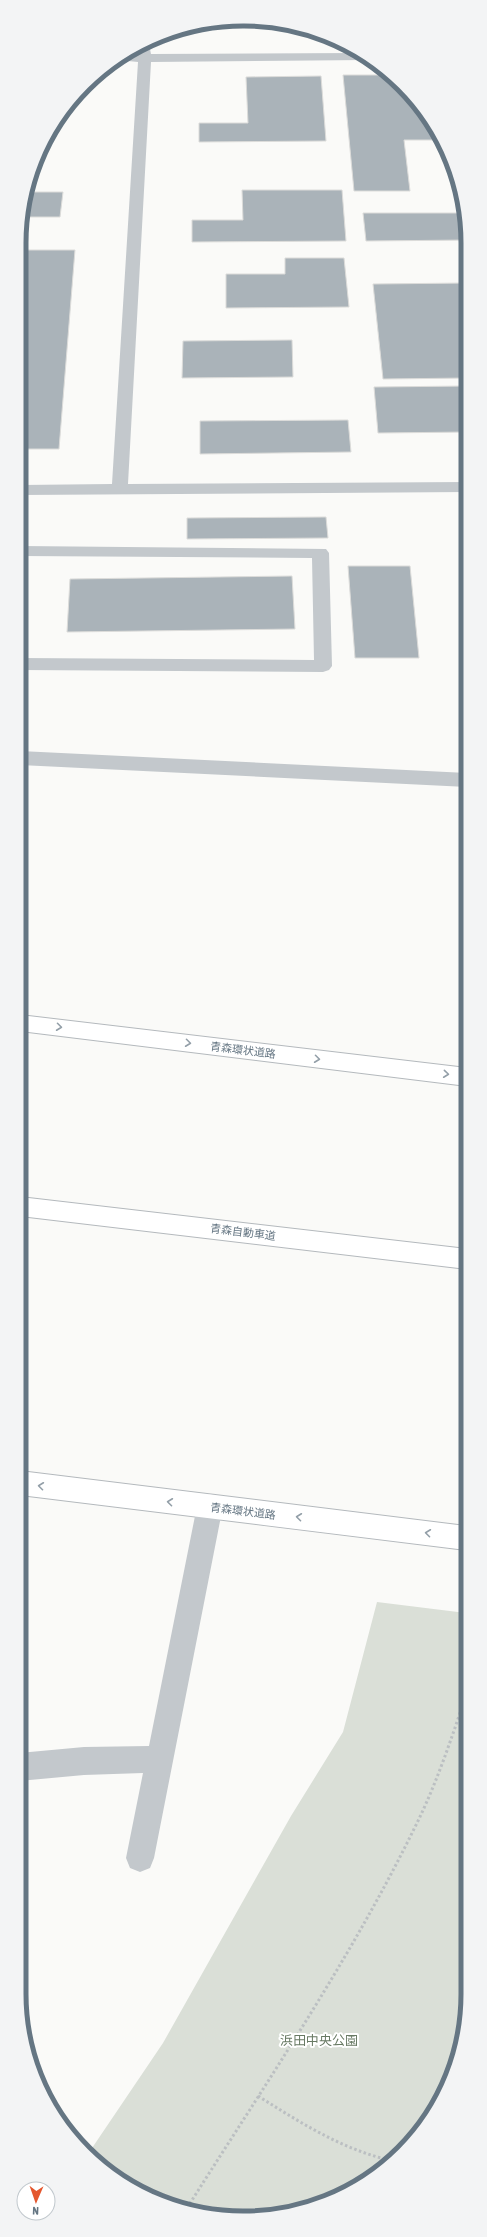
<svg xmlns="http://www.w3.org/2000/svg" width="487" height="2237" viewBox="0 0 487 2237" font-family="'Asap Condensed','Noto Sans JP',sans-serif">
<style>
.green{fill:#dadfd7}
.building{fill:#aab3b9;stroke:#dcdcda}
.lines{fill:none;stroke-linecap:round;stroke-linejoin:round}
.trunk-casing{stroke:#b4b9bd;stroke-width:2}
.motorway-casing{stroke:#b4b9bd;stroke-width:2}
.path{stroke:#bbbfc2;stroke-width:3;stroke-dasharray:2.5 2.5;stroke-linecap:butt}
.service{fill:#c3c8cc;fill-rule:evenodd}
.minor{fill:#c3c8cc;fill-rule:evenodd}
.tertiary{fill:#c3c8cc;fill-rule:evenodd}
.trunk{fill:#fff;fill-rule:evenodd}
.motorway{fill:#fff;fill-rule:evenodd}
.oneway{stroke:#939fa8}
.labels{text-anchor:middle;dominant-baseline:central;stroke-width:4;stroke-linejoin:round;paint-order:stroke}
.street-label{font-size:11px;fill:#657683;stroke:#fff}
.near-park-label{font-size:13px;fill:#687a64;stroke:#fff}
.rim{fill:none;stroke:#657683;stroke-width:5}
</style>
<rect width="100%" height="100%" fill="#fafaf8"/>
<path class="green" d="M377 1602 466 1613V2023L438 2106 391 2162 315 2206 229 2218 157 2201 88 2154 163 2043 291 1816 343 1732Z"/>
<g class="building">
<path d="M273 21 294 27 204 28 203 25Z"/>
<path d="M343 75H389L402 85 439 140H404L410 191H354Z"/>
<path d="M321 76 326 141 199 142V123H248L246 77Z"/>
<path d="M242 190H342L346 241 192 242V220H243Z"/>
<path d="M28 192H63L60 217H21Z"/>
<path d="M363 213H464L468 229 467 240 366 241Z"/>
<path d="M21 250H75L59 449H21Z"/>
<path d="M285 258H344L349 307 226 308V274H285Z"/>
<path d="M467 283V378L383 379 373 284Z"/>
<path d="M292 340 293 377 182 378 183 341Z"/>
<path d="M467 386V432L378 433 374 387Z"/>
<path d="M348 420 351 452 200 454V421Z"/>
<path d="M326 517 328 538 187 539V518Z"/>
<path d="M348 566H410L419 658H355Z"/>
<path d="M292 576 295 629 67 632 70 579Z"/>
</g>
<g class="lines">
<defs>
<g id="trunk">
<path d="M20 1015 467 1068V1086L20 1031Z"/>
<path d="M20 1471 466 1526V1550L20 1495Z"/>
</g>
<path id="motorway" d="M20 1197 467 1249V1269L20 1216Z"/>
</defs>
<use href="#trunk" class="trunk-casing"/>
<use href="#motorway" class="motorway-casing"/>
<g class="path">
<path d="M258 2096C301 2123 343 2150 393 2161"/>
<path d="M187 2208C266 2083 350 1960 415 1827 436 1785 451 1740 466 1695"/>
</g>
<g class="service">
<path d="M21 546 326 549 329 553 332 666 329 670 323 672 20 670V658L314 660 312 558 21 556Z"/>
<path d="M210 1494 219 1498 223 1506 154 1858 150 1868 140 1872 130 1868 126 1858 143 1773 84 1775 19 1781V1753L84 1747 149 1746 197 1506 201 1498Z"/>
</g>
<path class="minor" d="M149 44 151 54 358 53 367 60 151 62 128 484 467 482V492L21 495V485L112 484 138 62 118 60 130 54H138L139 50Z"/>
<path class="tertiary" d="M20 751 467 773V787L20 765Z"/>
<use href="#trunk" class="trunk"/>
<use href="#motorway" class="motorway"/>
</g>
<defs><path id="oneway-chevron" d="M-2-3.5L2.5 0L-2 3.5" fill="none" stroke-width="1.6" stroke-linecap="round" stroke-linejoin="round"/></defs>
<g class="oneway">
<use href="#oneway-chevron" transform="translate(59 1027) rotate(7)"/>
<use href="#oneway-chevron" transform="translate(188 1043) rotate(7)"/>
<use href="#oneway-chevron" transform="translate(317 1059) rotate(7)"/>
<use href="#oneway-chevron" transform="translate(446 1074) rotate(6)"/>
<use href="#oneway-chevron" transform="translate(41 1486) rotate(-173)"/>
<use href="#oneway-chevron" transform="translate(170 1502) rotate(-173)"/>
<use href="#oneway-chevron" transform="translate(299 1517) rotate(-173)"/>
<use href="#oneway-chevron" transform="translate(428 1533) rotate(-173)"/>
</g>
<g class="labels">
<g class="street-label">
<text transform="translate(243 1050) rotate(7)">青森環状道路</text>
<text transform="translate(243 1232) rotate(7)">青森自動車道</text>
<text transform="translate(243 1511) rotate(7)">青森環状道路</text>
</g>
<g class="near-park-label">
<text x="319" y="2040">浜田中央公園</text>
</g>
</g>
<path d="M0 0H487V2237H0ZM243 26H244A217 217 0 0 1 461 243V1994A217 217 0 0 1 244 2211H243A217 217 0 0 1 26 1994V243A217 217 0 0 1 243 26Z" fill="#f3f4f5" fill-rule="evenodd"/>
<path class="rim" d="M243 26H244A217 217 0 0 1 461 243V1994A217 217 0 0 1 244 2211H243A217 217 0 0 1 26 1994V243A217 217 0 0 1 243 26Z"/>
<g transform="translate(36 2201) rotate(182)"><circle r="19" fill="#ffffff" stroke="#c1c8cd"/>
<path d="M0-3L7 15L0 10L-7 15Z" fill="#e4572e"/>
<text y="-6" font-size="11" font-weight="bold" text-anchor="middle" fill="#657683">N</text>
</g>
</svg>
